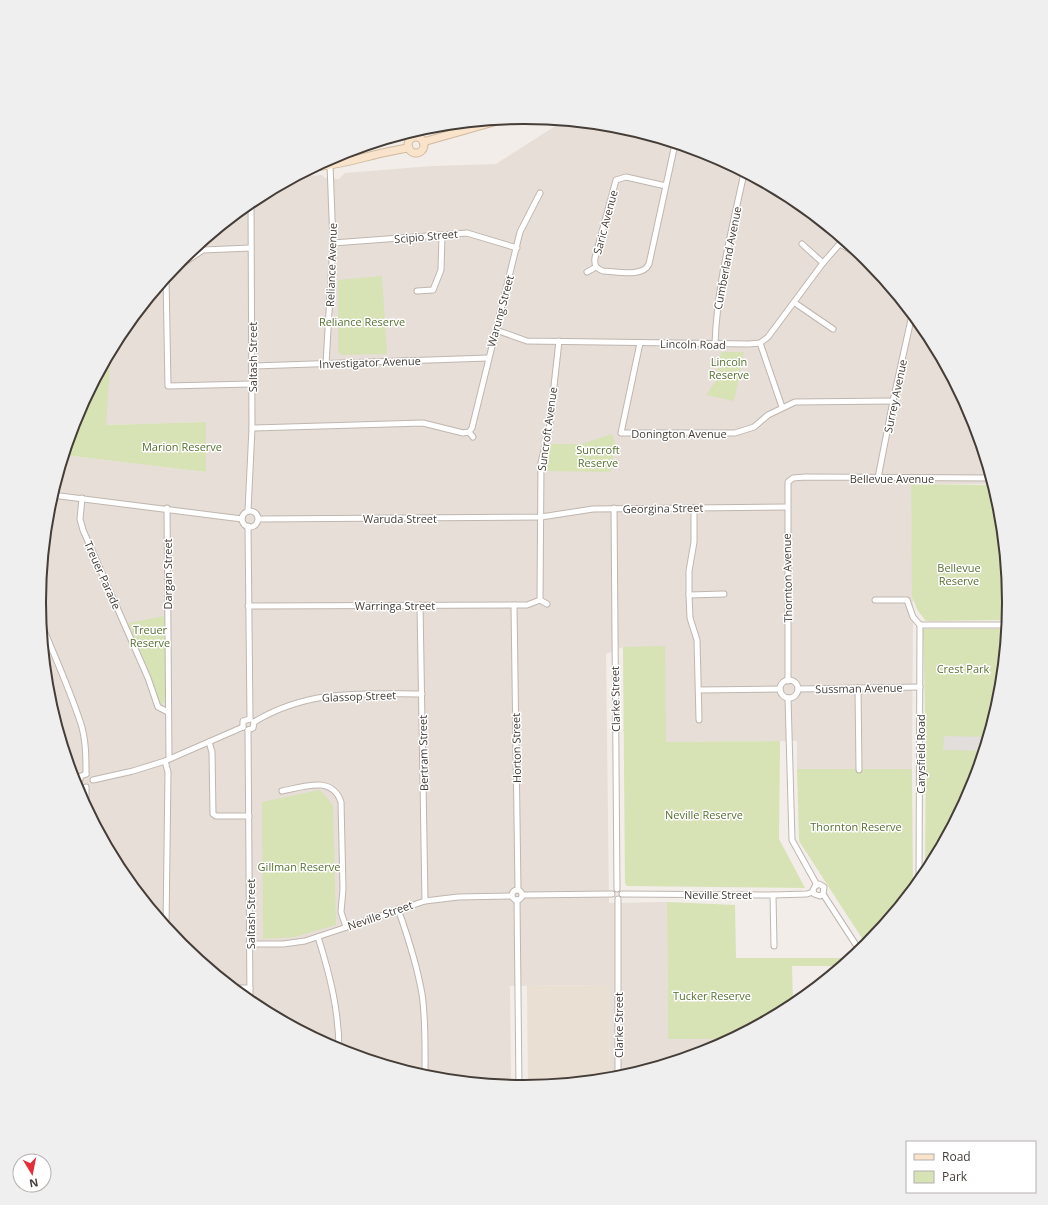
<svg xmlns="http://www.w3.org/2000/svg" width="1048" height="1205" viewBox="0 0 1048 1205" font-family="'Open Sans',sans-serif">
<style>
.residential{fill:#e6ded7}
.education{fill:#eadfd3}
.green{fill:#d7e2b5}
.parking{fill:#e1dedc}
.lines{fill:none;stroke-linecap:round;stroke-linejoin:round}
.minor-casing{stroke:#c0b6af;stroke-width:7}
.secondary-casing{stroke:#d0b99e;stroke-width:9}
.minor{stroke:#fff;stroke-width:5}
.secondary{stroke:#f9e4cb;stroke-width:7}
.labels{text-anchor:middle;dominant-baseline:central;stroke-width:3;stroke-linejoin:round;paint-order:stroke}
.street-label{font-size:11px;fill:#453d37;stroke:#fff}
.park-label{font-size:11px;fill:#567131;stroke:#fff}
.rim{fill:none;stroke:#453d37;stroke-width:2}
</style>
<rect width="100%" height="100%" fill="#f2ede8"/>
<g class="residential">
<path d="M563 121 619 127 710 155 794 199 867 260 927 333 972 417 992 484H911L913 617 912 769H797V741L665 742V647H623L606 654 609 903 667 902 668 1039H732L709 1051 618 1078 610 1079 609 985 510 986 511 1086 429 1078 338 1050 254 1006 181 945 121 872 76 788 48 697 39 602 48 508 64 455 206 472 205 422 105 425 111 351 121 333 154 293 165 292 164 280 181 259 255 199 296 177 322 175 325 178 339 179 345 173 432 166 496 164Z"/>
<path d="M448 125 341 154H338L430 127Z"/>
</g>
<path class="education" d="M609 985 610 1079 528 1087 527 986Z"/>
<g class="green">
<path d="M382 276 387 354 341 355 338 352V280Z"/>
<path d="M111 351 106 425 206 422V472L64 455 76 417Z"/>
<path d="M721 352H744L734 401 706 395 715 382Z"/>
<path d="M612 434 616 445 610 472 545 471 548 444H582Z"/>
<path d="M911 484 993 485 1000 508 1009 603 1007 620 926 621 918 611 912 597Z"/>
<path d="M165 616V699L164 703 161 704 158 702 149 671 128 623Z"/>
<path d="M923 629H1006L1000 697 972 788 925 875 926 748Z"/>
<path d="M665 646 666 742 780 741 779 839 805 888 627 886 625 883 623 647Z"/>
<path d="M797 769H912L913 889 867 946 799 841Z"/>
<path d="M319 790 325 795 333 806 336 925 294 937 263 939 262 802Z"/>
<path d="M667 902 735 905 736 958H852L842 966H792L793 1005H794L732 1039H668Z"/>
</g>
<path class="parking" d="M944 736 988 737 983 751 943 750Z"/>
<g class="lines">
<defs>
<g id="minor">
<path d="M413 132 415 137"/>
<path d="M666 186 626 177 616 180 595 258C594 265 596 269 603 271 615 271 643 278 649 264L675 144"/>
<path d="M333 243 467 233 517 248"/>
<path d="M802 244 823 263"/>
<path d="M840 244 867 259"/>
<path d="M173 270 203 250 251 248"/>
<path d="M587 272 596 267"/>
<path d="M166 278 168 386 251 384"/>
<path d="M417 291 433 290 441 270 442 235"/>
<path d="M795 303 833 329"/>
<path d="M496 330 527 341 749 344 760 343 768 337 823 263 843 240"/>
<path d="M640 343 621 433H735L754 427 768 415 795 402 893 401"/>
<path d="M760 343 782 407"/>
<path d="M715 344C717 285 732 230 744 173"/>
<path d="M326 364 333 243 330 165"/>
<path d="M252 366 488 358"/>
<path d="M252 428 423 423 463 433 469 432 472 428 520 232 540 193"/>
<path d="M469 432 473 437"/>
<path d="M878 478 893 401 912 315"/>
<path d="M52 495 242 519"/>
<path d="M82 498 80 519 83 530 148 678 158 707 168 712"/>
<path d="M167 508 169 759"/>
<path d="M614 508 617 889"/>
<path d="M694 508V542L689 571V595L690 618 697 640 699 720"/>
<circle cx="250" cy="519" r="8"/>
<path d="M248 511 252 428 251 202"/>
<path d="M259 519 541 517 593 509 786 507"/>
<path d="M248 526 250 719"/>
<path d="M689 595 724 594"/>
<path d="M540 600 547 604"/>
<path d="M875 600H907L913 617 920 625"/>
<path d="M420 605 425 901"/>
<path d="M514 605 518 890"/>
<path d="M248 606 527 605 540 600 541 462 549 431 559 341"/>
<path d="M41 623C55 657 70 690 81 724 86 740 86 758 86 774"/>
<path d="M920 625H1007"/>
<circle cx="789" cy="689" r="9"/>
<path d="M788 681V482L793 478 805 477 991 478"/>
<path d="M858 688 859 770"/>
<path d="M798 689 920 687"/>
<path d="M699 690 780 689"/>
<path d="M788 698 792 840 817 885"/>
<path d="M254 722C309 689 361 694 422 694"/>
<path d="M243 727V721L250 719"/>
<path d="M248 730 250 1002"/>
<path d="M248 730 253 728 254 722"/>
<path d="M209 742 212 752 213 814 216 816H249"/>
<path d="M165 761 168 772 166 927"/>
<path d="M93 780 133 771 165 761 243 727"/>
<path d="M79 782 81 776 86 774"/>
<path d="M282 791C303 787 332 775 341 802L343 889 341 912 346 927"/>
<path d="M86 806V787"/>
<path d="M919 882 920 625"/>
<circle cx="517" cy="895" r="5"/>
<path d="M622 894 773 895 807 894 813 892"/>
<path d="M823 894 820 896 814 894 813 890 815 886 819 884 824 887 823 894 860 951"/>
<path d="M523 895 612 894"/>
<path d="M773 895 774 946"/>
<path d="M618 899V1078"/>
<path d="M517 900 519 1087"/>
<path d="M398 909C408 937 417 965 422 994 426 1021 425 1049 425 1077"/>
<path d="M318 937C330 975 339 1011 339 1051"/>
<path d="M250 944H283L305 941 425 901 458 897 512 896"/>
<path d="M232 988H250"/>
</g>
<g id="secondary">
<circle cx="416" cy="145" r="8"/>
<path d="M423 142 501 120"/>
<path d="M314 167C346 165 376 152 409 148"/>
</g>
</defs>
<use href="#minor" class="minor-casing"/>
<use href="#secondary" class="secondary-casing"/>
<use href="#minor" class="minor"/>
<use href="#secondary" class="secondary"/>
</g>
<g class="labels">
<g class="street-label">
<text transform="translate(605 222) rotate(-75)">Saric Avenue</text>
<text transform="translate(426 236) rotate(-5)">Scipio Street</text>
<text transform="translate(727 258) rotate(-79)">Cumberland Avenue</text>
<text transform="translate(331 265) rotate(-88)">Reliance Avenue</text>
<text transform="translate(500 311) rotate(-75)">Warung Street</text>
<text transform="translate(693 344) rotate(1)">Lincoln Road</text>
<text transform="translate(252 357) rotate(-90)">Saltash Street</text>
<text transform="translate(370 362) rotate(-2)">Investigator Avenue</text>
<text transform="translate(895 396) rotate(-78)">Surrey Avenue</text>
<text transform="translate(547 429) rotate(-82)">Suncroft Avenue</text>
<text x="679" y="433">Donington Avenue</text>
<text x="892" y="478">Bellevue Avenue</text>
<text transform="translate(663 508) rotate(-1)">Georgina Street</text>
<text x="400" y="518">Waruda Street</text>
<text transform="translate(167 574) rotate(-90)">Dargan Street</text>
<text transform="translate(103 575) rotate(66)">Treuer Parade</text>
<text transform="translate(787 578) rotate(-91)">Thornton Avenue</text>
<text x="395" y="605">Warringa Street</text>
<text transform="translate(859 688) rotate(-1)">Sussman Avenue</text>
<text transform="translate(359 696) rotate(-2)">Glassop Street</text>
<text transform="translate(615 699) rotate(-91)">Clarke Street</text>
<text transform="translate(516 748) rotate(-91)">Horton Street</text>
<text transform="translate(423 753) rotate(-91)">Bertram Street</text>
<text transform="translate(920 754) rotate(-90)">Carysfield Road</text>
<text x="718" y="894">Neville Street</text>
<text transform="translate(250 914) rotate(-90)">Saltash Street</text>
<text transform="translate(380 915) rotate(-19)">Neville Street</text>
<text transform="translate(618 1025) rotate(-90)">Clarke Street</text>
</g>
<g class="park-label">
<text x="362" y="321">Reliance Reserve</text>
<text x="729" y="361">Lincoln<tspan x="729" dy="13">Reserve</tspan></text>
<text x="182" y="446">Marion Reserve</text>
<text x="598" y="449">Suncroft<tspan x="598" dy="13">Reserve</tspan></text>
<text x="959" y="567">Bellevue<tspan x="959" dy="13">Reserve</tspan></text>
<text x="150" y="629">Treuer<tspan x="150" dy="13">Reserve</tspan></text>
<text x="963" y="668">Crest Park</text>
<text x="704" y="814">Neville Reserve</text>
<text x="856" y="826">Thornton Reserve</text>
<text x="299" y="866">Gillman Reserve</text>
<text x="712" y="995">Tucker Reserve</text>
</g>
</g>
<path d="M0 0H1048V1205H0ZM46 602a478 478 0 1 1 956 0a478 478 0 1 1-956 0Z" fill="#f0efef" fill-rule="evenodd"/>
<path class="rim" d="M46 602a478 478 0 1 1 956 0a478 478 0 1 1-956 0Z"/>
<rect x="906" y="1141" width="130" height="52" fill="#ffffff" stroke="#b5b1af"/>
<rect x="914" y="1154" width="20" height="6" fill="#f9e4cb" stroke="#b5b1af"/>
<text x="942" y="1161" font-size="12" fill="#453d37">Road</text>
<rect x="914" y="1171" width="20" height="12" fill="#d7e2b5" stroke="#b5b1af"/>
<text x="942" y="1181" font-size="12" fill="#453d37">Park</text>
<g transform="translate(32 1173) rotate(170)"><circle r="19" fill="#ffffff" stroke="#b5b1af"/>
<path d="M0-3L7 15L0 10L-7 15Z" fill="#e42e38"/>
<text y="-6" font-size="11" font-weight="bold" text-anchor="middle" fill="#453d37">N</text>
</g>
</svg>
